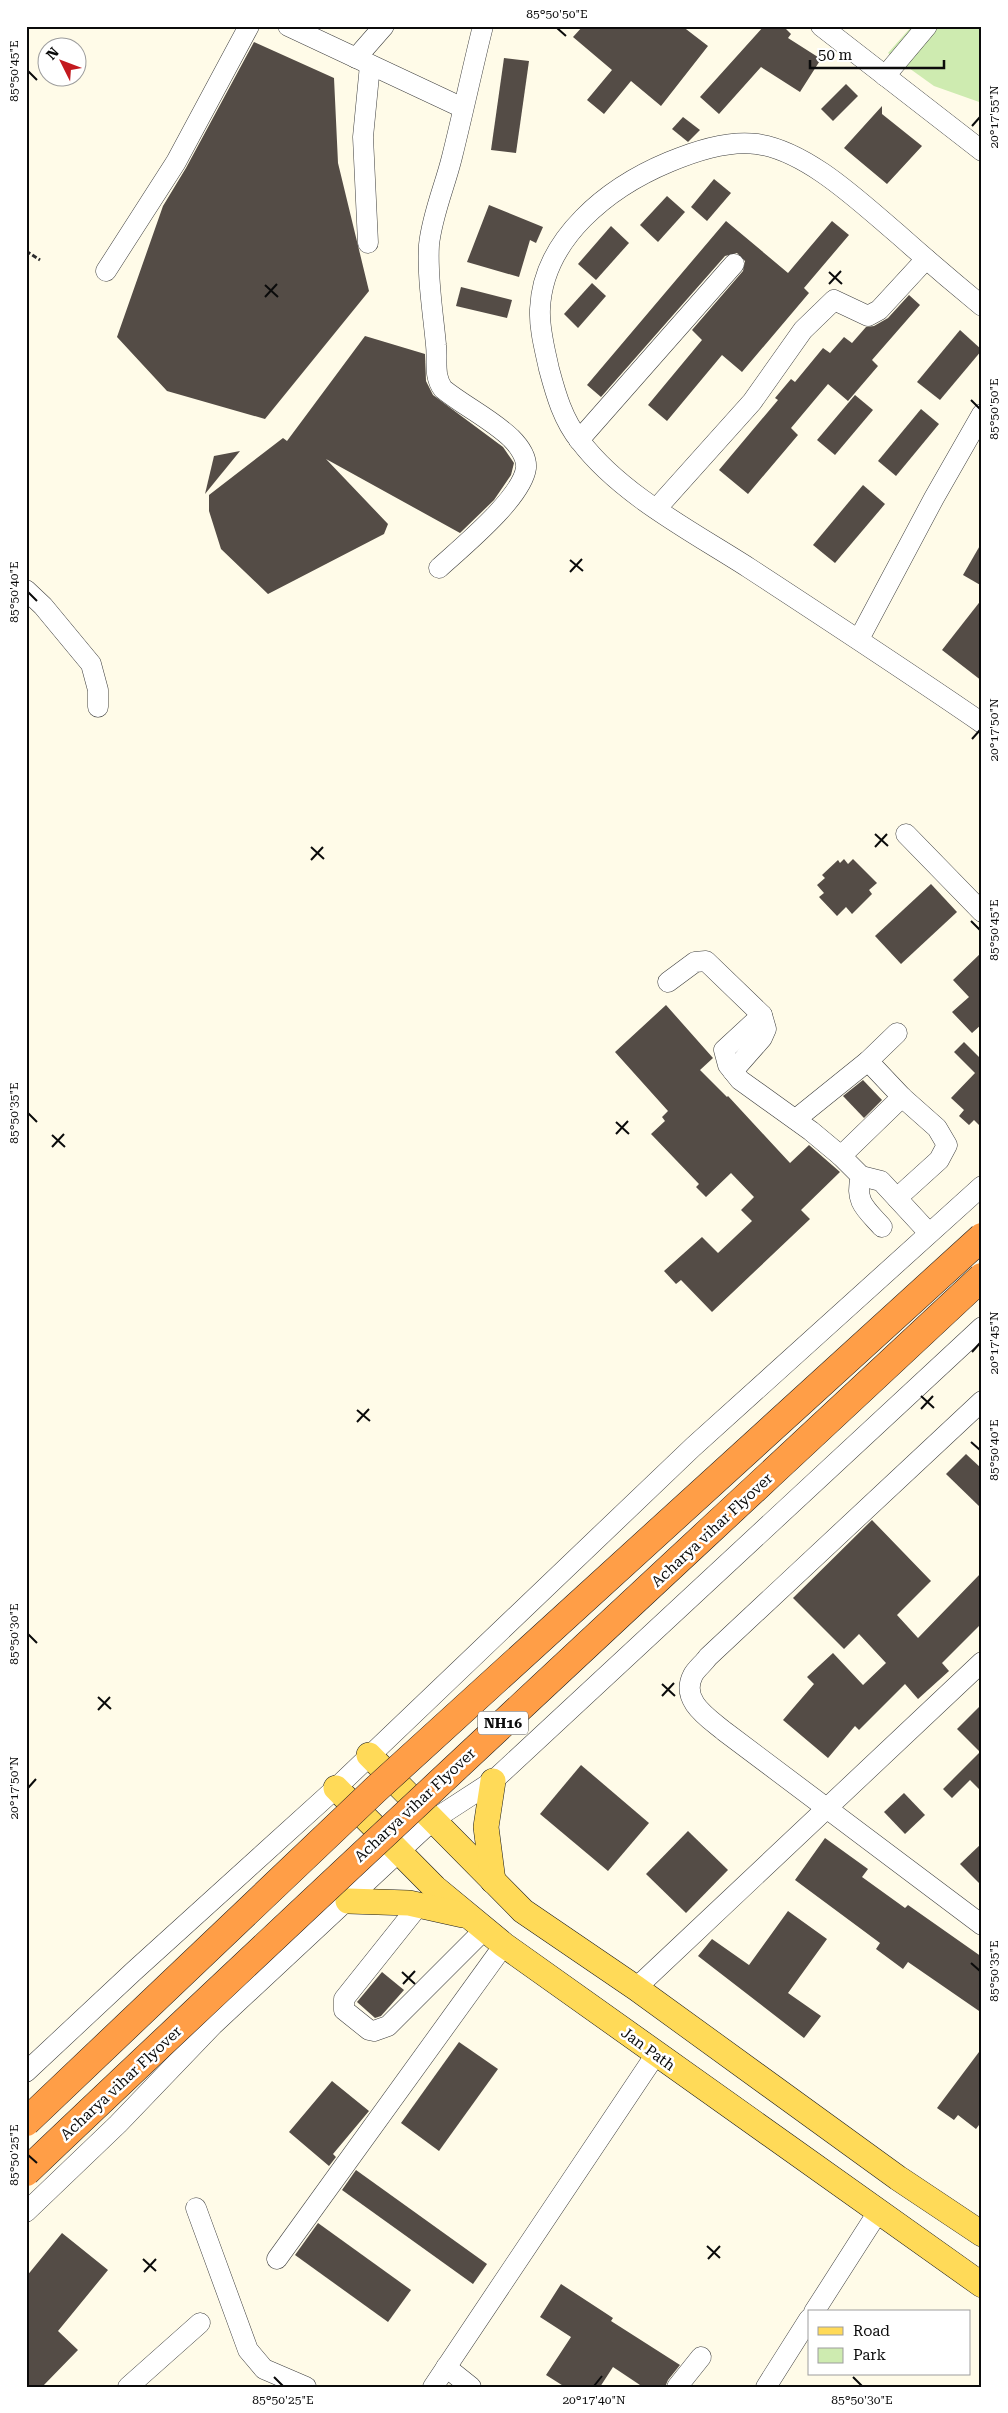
<svg xmlns="http://www.w3.org/2000/svg" width="1008" height="2413" viewBox="0 0 1008 2413" font-family="'Roboto Serif',serif">
<style>
.green{fill:#ceebb0}
.building{fill:#544c46}
.lines{fill:none;stroke-linecap:round;stroke-linejoin:round}
.minor-casing{stroke:#3e3e3e;stroke-width:21}
.major-casing{stroke:#1c1c1c;stroke-width:26}
.path{stroke:#2d2d2d;stroke-width:3;stroke-dasharray:5 2.5;stroke-linecap:butt}
.minor{stroke:#fff;stroke-width:20}
.major{stroke:#ffda58;stroke-width:25}
.highway-bridge-casing{stroke:#1c1c1c;stroke-width:29;stroke-linecap:butt}
.highway-bridge{stroke:#ff9e47;stroke-width:28}
.ticks{fill:none;stroke:#0b0b0b;stroke-width:2}
.labels{text-anchor:middle;dominant-baseline:central;stroke-width:5;stroke-linejoin:round;paint-order:stroke}
.shield{fill:#fff;stroke:#545454;stroke-width:1}
.shield-label{font-size:14px;font-weight:bold;fill:#0b0b0b}
.street-label{font-size:15px;fill:#0b0b0b;stroke:#fff}
.neatline{fill:none;stroke:#0b0b0b;stroke-width:2}
.ticks-label{font-size:12px;text-anchor:middle;fill:#0b0b0b}
</style>
<rect width="100%" height="100%" fill="#fffbe8"/>
<path class="green" d="M912 26H982V103L934 86 888 53Z"/>
<g class="building">
<path d="M583 26H682L708 46 661 106 631 81 604 114 587 100 612 70 573 37Z"/>
<path d="M764 26H783L791 34 788 38 821 59 800 92 761 67 719 114 700 97Z"/>
<path d="M254 42 334 78 338 163 369 291 265 419 167 391 117 337 163 206 186 168Z"/>
<path d="M504 58 529 61 516 153 491 150Z"/>
<path d="M846 84 858 96 833 121 821 109Z"/>
<path d="M882 106V114L922 146 887 184 844 148Z"/>
<path d="M683 117 700 130 688 142 672 129Z"/>
<path d="M714 179 731 193 707 221 691 207Z"/>
<path d="M667 196 685 212 658 242 640 225Z"/>
<path d="M489 205 543 227 536 243 530 240 519 277 467 262Z"/>
<path d="M726 221 788 273 832 221 849 235 804 288 809 293 742 372 722 355 667 421 648 405 702 340 692 330 743 271 745 261 737 253 725 256 601 397 587 385Z"/>
<path d="M611 226 629 243 596 280 578 264Z"/>
<path d="M592 283 606 296 578 328 564 314Z"/>
<path d="M461 287 512 300 507 318 456 306Z"/>
<path d="M909 295 920 305 872 360 878 366 848 401 828 384 791 428 798 435 748 494 719 470 778 400 775 398 791 379 795 382 823 348 830 353 844 337 852 343 866 327 874 326 888 318Z"/>
<path d="M960 330 982 350 940 400 917 382Z"/>
<path d="M365 336 425 354 426 381 433 395 503 447 514 463 511 475 494 500 460 533 326 459 388 524 384 534 268 594 221 549 209 511V495L283 438 287 441Z"/>
<path d="M855 395 873 410 835 455 817 440Z"/>
<path d="M921 409 939 424 896 476 878 461Z"/>
<path d="M240 451 205 494 214 456Z"/>
<path d="M863 485 885 504 835 563 813 545Z"/>
<path d="M982 542V586L963 575Z"/>
<path d="M982 599V681L942 650Z"/>
<path d="M844 859 848 864 853 859 877 883 869 890 872 894 852 914 846 907 837 916 819 897 824 893 817 885 825 878 822 875 838 860 840 863Z"/>
<path d="M931 884 957 912 901 964 875 936Z"/>
<path d="M982 952V1024L972 1033 952 1012 969 997 953 980Z"/>
<path d="M666 1005 713 1058 700 1070 727 1097 728 1096 790 1163 809 1145 840 1172 801 1210 810 1219 712 1312 681 1280 676 1284 664 1271 702 1237 718 1253 752 1221 741 1210 754 1197 731 1173 706 1197 696 1187 699 1184 651 1134 665 1121 662 1117 668 1111 615 1052Z"/>
<path d="M964 1042 982 1060V1128L974 1120 969 1125 959 1116 964 1110 951 1098 975 1073 954 1052Z"/>
<path d="M863 1080 882 1100 864 1118 843 1096Z"/>
<path d="M966 1454 982 1469V1509L946 1474Z"/>
<path d="M872 1520 931 1581 897 1615 918 1638 982 1572V1623L942 1663 949 1671 918 1699 905 1684 859 1730 855 1726 828 1758 783 1720 814 1684 807 1677 833 1653 863 1685 886 1663 859 1634 844 1649 793 1598Z"/>
<path d="M982 1704V1792L970 1780 952 1798 943 1789 980 1752 957 1729Z"/>
<path d="M581 1765 649 1823 608 1871 540 1814Z"/>
<path d="M904 1793 925 1815 905 1834 884 1812Z"/>
<path d="M688 1831 728 1870 686 1913 646 1874Z"/>
<path d="M825 1838 868 1869 862 1877 905 1908 908 1905 982 1957V2013L908 1962 903 1969 876 1949 880 1943 795 1880Z"/>
<path d="M982 1843V1886L960 1864Z"/>
<path d="M788 1911 827 1939 788 1993 821 2016 804 2038 698 1956 712 1939 749 1965Z"/>
<path d="M382 1972 404 1990 381 2016 375 2018 357 2002Z"/>
<path d="M459 2042 498 2069 439 2151 401 2123Z"/>
<path d="M982 2048V2121L976 2129 958 2115 954 2120 937 2108Z"/>
<path d="M332 2081 369 2111 333 2154 336 2157 329 2166 289 2132Z"/>
<path d="M356 2170 487 2264 473 2284 342 2190Z"/>
<path d="M318 2223 411 2290 388 2322 295 2255Z"/>
<path d="M62 2233 108 2270 58 2331 78 2350 42 2387H26V2277Z"/>
<path d="M561 2284 613 2318 611 2321 680 2365 668 2380 665 2387H643L613 2367 600 2387H565L546 2375 571 2337 540 2317Z"/>
</g>
<g class="lines">
<defs>
<g id="minor">
<path d="M288 26 463 108"/>
<path d="M821 26 982 151"/>
<path d="M356 58 384 26"/>
<path d="M885 76 927 26"/>
<path d="M368 243 363 137 370 65"/>
<path d="M106 271 176 162 249 26"/>
<path d="M982 306C954 283 926 259 899 235 861 203 808 151 757 144 729 140 695 151 669 162 609 187 543 238 540 309 539 329 545 350 549 369 556 395 563 420 580 441 621 495 693 532 749 568 827 619 905 670 982 723"/>
<path d="M579 440 734 264"/>
<path d="M657 508 752 402 803 330 834 300 868 316 879 310 926 259"/>
<path d="M439 568C462 547 522 498 526 468 527 457 518 445 511 438 491 419 464 406 443 389 433 375 438 360 436 345 433 312 427 278 429 245 432 215 445 186 452 157 463 113 472 70 483 26"/>
<path d="M26 590 43 606 91 664 98 690V707"/>
<path d="M859 639 934 498 982 414"/>
<path d="M906 834 982 912"/>
<path d="M668 982 695 962 706 961 762 1015 766 1029 762 1038 733 1071"/>
<path d="M762 1015 724 1050 728 1065 740 1080 811 1131 841 1156 861 1176 881 1181 929 1233"/>
<path d="M868 1061 902 1097 937 1128 947 1145 939 1160 897 1198"/>
<path d="M796 1119 868 1061 897 1033"/>
<path d="M841 1156 902 1097"/>
<path d="M861 1176C854 1202 866 1209 882 1227"/>
<path d="M982 1401 708 1657C704 1663 696 1669 693 1675 680 1700 707 1717 724 1731L982 1925"/>
<path d="M419 1905 344 1999V2010L369 2030 374 2031 388 2026 484 1930"/>
<path d="M636 1988 982 1662"/>
<path d="M26 2072 134 1971 336 1788 693 1447 982 1186"/>
<path d="M196 2208 248 2350 264 2369 306 2387"/>
<path d="M26 2212 118 2124 213 2025 433 1820 493 1781 982 1327"/>
<path d="M277 2259 504 1945"/>
<path d="M814 2312 878 2212"/>
<path d="M446 2367 471 2387"/>
<path d="M128 2387 200 2323"/>
<path d="M433 2387 656 2054"/>
<path d="M677 2387 701 2357"/>
<path d="M766 2387 809 2319"/>
</g>
<g id="major">
<path d="M369 1755 523 1911 636 1988 898 2178 982 2234"/>
<path d="M493 1781 486 1827 493 1881"/>
<path d="M336 1788 435 1888 504 1945 982 2285"/>
<path d="M348 1901 409 1903 463 1915"/>
</g>
</defs>
<use href="#minor" class="minor-casing"/>
<use href="#major" class="major-casing"/>
<path class="path" d="M26 251 40 260"/>
<use href="#minor" class="minor"/>
<use href="#major" class="major"/>
<defs>
<g id="highway-bridge">
<path d="M26 2122 375 1790 982 1237"/>
<path d="M26 2172C342 1871 663 1575 982 1277"/>
</g>
</defs>
<use href="#highway-bridge" class="highway-bridge-casing"/>
<use href="#highway-bridge" class="highway-bridge"/>
</g>
<path class="ticks" d="M557 28 566 36M28 71 37 80M972 126 980 117M829 272 842 284M829 284 841 271M265 285 278 297M265 297 277 284M971 400 980 409M570 560 583 571M570 572 582 559M28 592 37 601M972 739 980 730M875 834 888 846M311 847 324 859M875 847 887 834M311 860 323 847M971 921 980 930M28 1113 37 1122M616 1122 629 1134M616 1134 628 1121M52 1135 65 1147M52 1147 64 1134M972 1352 980 1343M921 1396 934 1408M921 1409 933 1396M357 1410 370 1421M357 1422 369 1409M971 1442 980 1450M28 1634 37 1643M662 1684 675 1696M662 1696 674 1683M98 1697 111 1709M98 1710 110 1697M28 1788 36 1779M971 1963 980 1971M402 1972 415 1984M403 1984 415 1971M28 2155 37 2163M707 2246 720 2258M143 2259 156 2271M708 2259 720 2246M144 2272 156 2259M274 2377 283 2386M853 2377 862 2386M594 2386 602 2376"/>
<g class="labels">
<rect class="shield" x="478" y="1711.5" width="50" height="23" rx="4"/>
<g class="shield-label">
<text x="503" y="1723">NH16</text>
</g>
<g class="street-label">
<text transform="translate(712 1530) rotate(-43)">Acharya vihar Flyover</text>
<text transform="translate(415 1805) rotate(-43)">Acharya vihar Flyover</text>
<text transform="translate(648 2049) rotate(36)">Jan Path</text>
<text transform="translate(121 2083) rotate(-43)">Acharya vihar Flyover</text>
</g>
</g>
<rect width="1008" height="2413" fill="none" stroke="#ffffff" stroke-width="55"/>
<rect x="808" y="2310" width="162" height="65" fill="#ffffff" stroke="#9d9d9d"/>
<rect x="818" y="2327" width="25" height="8" fill="#ffda58" stroke="#9d9d9d"/>
<text x="853" y="2336" font-size="15" fill="#0b0b0b">Road</text>
<rect x="818" y="2348" width="25" height="15" fill="#ceebb0" stroke="#9d9d9d"/>
<text x="853" y="2360" font-size="15" fill="#0b0b0b">Park</text>
<g transform="translate(62 62) rotate(312)"><circle r="24" fill="#ffffff" stroke="#9d9d9d"/>
<path d="M0-4L9 19L0 12L-9 19Z" fill="#c31a1f"/>
<text y="-8" font-size="14" font-weight="bold" text-anchor="middle" fill="#0b0b0b">N</text>
</g>
<path d="M810 60v8h134v-8" fill="none" stroke="#0b0b0b" stroke-width="2.5"/>
<text x="818" y="60" font-size="15" fill="#0b0b0b" stroke="#ffffff" stroke-width="4" paint-order="stroke">50 m</text>
<rect x="28" y="28" width="952" height="2358" class="neatline"/>
<g class="ticks-label">
<text x="557" y="18">85°50'50"E</text>
<text transform="translate(14 71) rotate(-90)" y="4">85°50'45"E</text>
<text transform="translate(994 117) rotate(-90)" y="4">20°17'55"N</text>
<text transform="translate(994 409) rotate(-90)" y="4">85°50'50"E</text>
<text transform="translate(14 592) rotate(-90)" y="4">85°50'40"E</text>
<text transform="translate(994 730) rotate(-90)" y="4">20°17'50"N</text>
<text transform="translate(994 930) rotate(-90)" y="4">85°50'45"E</text>
<text transform="translate(14 1113) rotate(-90)" y="4">85°50'35"E</text>
<text transform="translate(994 1343) rotate(-90)" y="4">20°17'45"N</text>
<text transform="translate(994 1450) rotate(-90)" y="4">85°50'40"E</text>
<text transform="translate(14 1634) rotate(-90)" y="4">85°50'30"E</text>
<text transform="translate(14 1788) rotate(-90)" y="4">20°17'50"N</text>
<text transform="translate(994 1971) rotate(-90)" y="4">85°50'35"E</text>
<text transform="translate(14 2155) rotate(-90)" y="4">85°50'25"E</text>
<text x="283" y="2404">85°50'25"E</text>
<text x="594" y="2404">20°17'40"N</text>
<text x="862" y="2404">85°50'30"E</text>
</g>
</svg>
